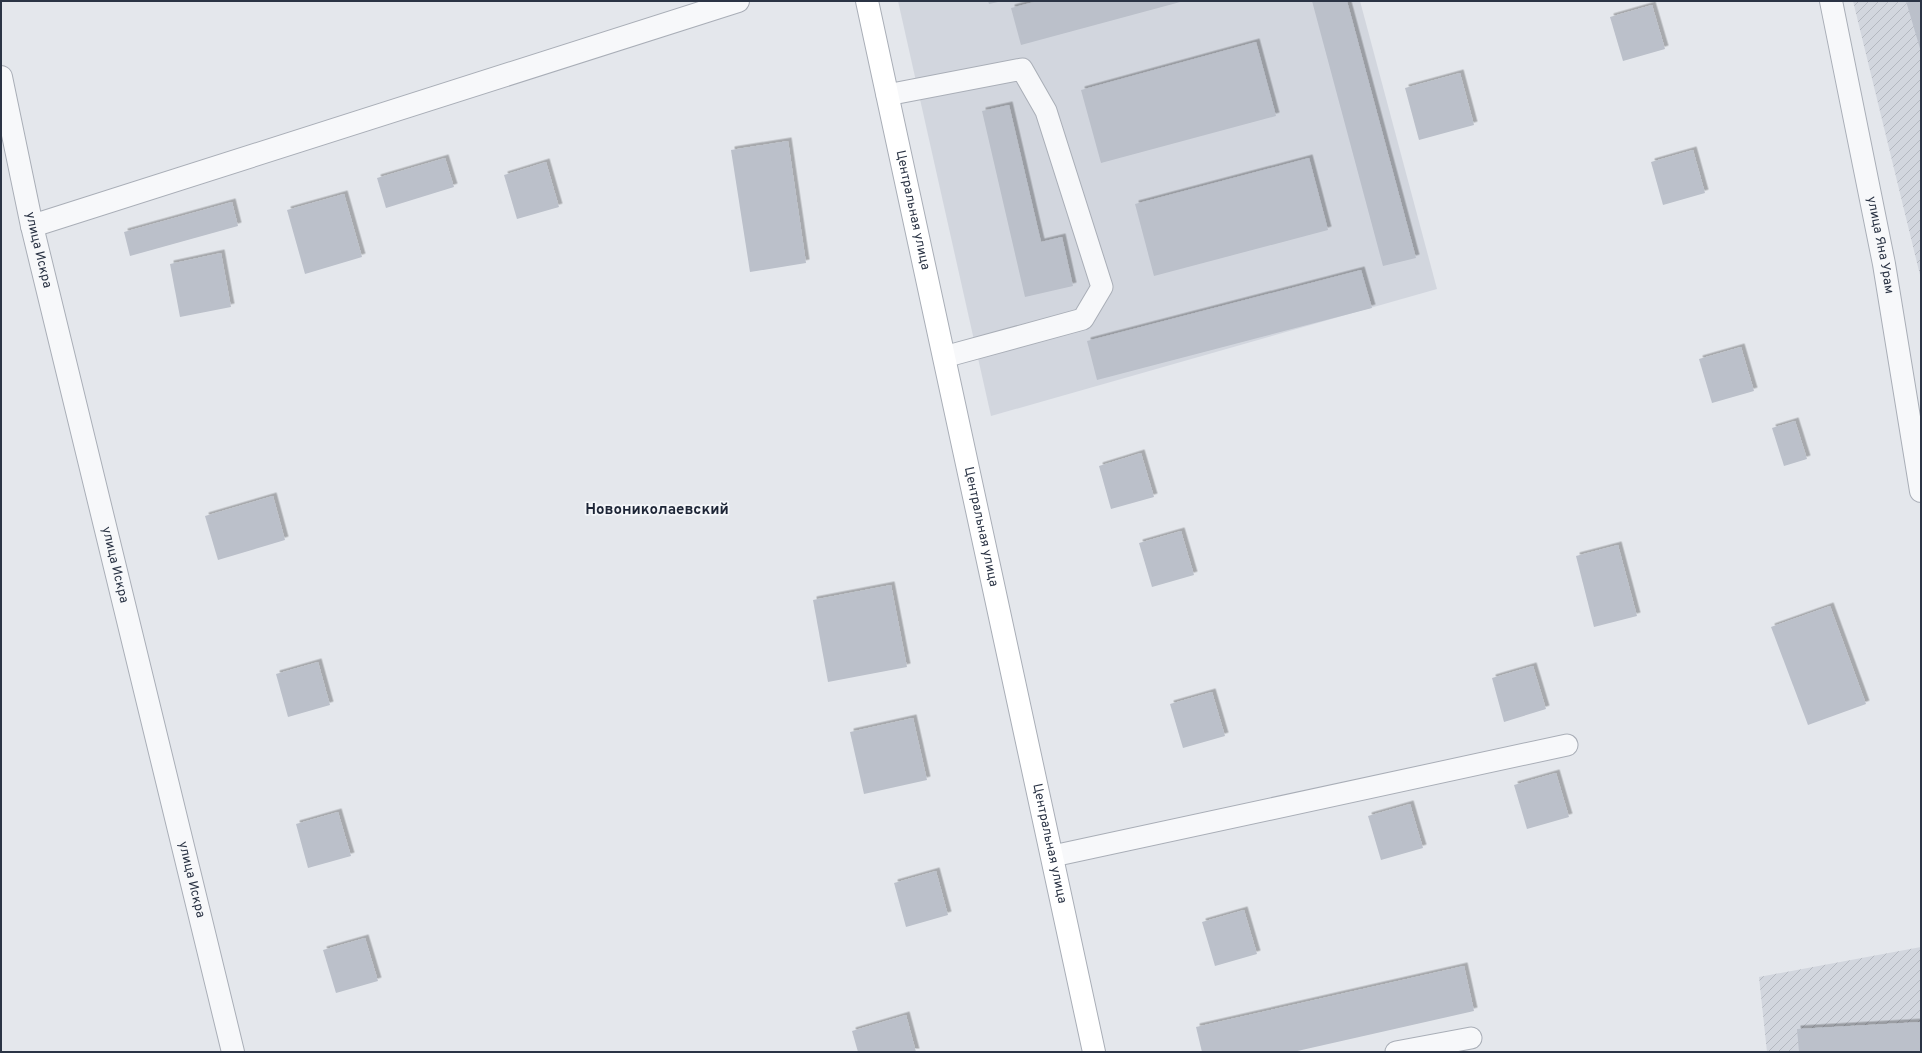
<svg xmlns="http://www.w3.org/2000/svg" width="1922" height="1053" viewBox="0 0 1922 1053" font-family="Overpass,sans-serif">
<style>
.built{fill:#d2d6de}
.industrial{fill:url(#industrial-furrows)}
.building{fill:#bbc0ca;filter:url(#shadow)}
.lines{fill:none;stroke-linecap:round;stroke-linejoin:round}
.lane-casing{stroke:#a9aeb7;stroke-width:23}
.street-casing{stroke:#a9aeb7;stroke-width:24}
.secondary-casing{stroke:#a9aeb7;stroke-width:24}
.lane{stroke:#f7f8fa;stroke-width:21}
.street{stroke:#f7f8fa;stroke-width:22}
.secondary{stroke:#fff;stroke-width:22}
.labels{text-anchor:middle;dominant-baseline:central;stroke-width:3.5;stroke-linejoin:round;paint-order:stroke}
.street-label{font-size:13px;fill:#2b3445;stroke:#f4f6f9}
.quarter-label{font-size:15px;font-weight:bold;fill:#1d2536;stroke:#f4f6f9}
</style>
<defs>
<pattern id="industrial-furrows" width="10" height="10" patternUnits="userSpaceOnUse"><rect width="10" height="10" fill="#d2d6de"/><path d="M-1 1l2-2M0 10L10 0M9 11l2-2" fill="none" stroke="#b4b8c0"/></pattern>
<filter id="shadow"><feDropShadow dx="3.5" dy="-3.5" stdDeviation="0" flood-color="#0004"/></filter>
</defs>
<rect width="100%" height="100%" fill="#e4e7ec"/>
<path class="built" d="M898 1H1360L1437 289 991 416Z"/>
<g class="industrial">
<path d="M1853 1H1921V279Z"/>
<path d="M1921 947V1052H1767L1759 977Z"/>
</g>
<g class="building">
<path d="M988 1H998V2L989 4Z"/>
<path d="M1038 1H1184L1021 45 1011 8Z"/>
<path d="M1312 1H1347L1416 258 1383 266Z"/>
<path d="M1906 1H1921V52Z"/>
<path d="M1652 5 1665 49 1623 61 1610 17Z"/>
<path d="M1256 42 1276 116 1101 163 1081 90Z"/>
<path d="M1460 73 1474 125 1419 140 1405 88Z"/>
<path d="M1009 105 1041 242 1062 237 1073 286 1025 297 982 111Z"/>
<path d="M788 141 806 263 750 272 731 150Z"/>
<path d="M1693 150 1705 193 1663 205 1651 162Z"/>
<path d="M445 158 454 187 386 208 377 178Z"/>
<path d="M1309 158 1328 230 1154 276 1135 204Z"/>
<path d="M546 162 559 207 517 219 504 175Z"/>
<path d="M344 194 362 257 305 274 287 210Z"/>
<path d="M232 202 238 226 130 256 124 232Z"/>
<path d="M221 253 231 307 180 317 170 264Z"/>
<path d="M1361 270 1372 308 1097 380 1087 341Z"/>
<path d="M1741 347 1754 391 1712 403 1699 359Z"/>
<path d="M1795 421 1807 459 1784 466 1772 428Z"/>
<path d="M1141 453 1154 497 1111 509 1099 466Z"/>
<path d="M273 496 285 540 218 560 205 516Z"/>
<path d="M1181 531 1194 575 1152 587 1139 543Z"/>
<path d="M1618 545 1637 616 1594 627 1576 556Z"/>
<path d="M891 585 907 667 828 682 813 600Z"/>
<path d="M1830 606 1866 704 1808 725 1771 627Z"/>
<path d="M318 662 330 705 288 717 276 674Z"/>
<path d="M1533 666 1546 709 1504 722 1492 678Z"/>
<path d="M1212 692 1225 736 1183 748 1170 704Z"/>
<path d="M913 718 927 780 864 794 850 732Z"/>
<path d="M1556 773 1569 817 1527 829 1514 785Z"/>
<path d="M1410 804 1423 848 1381 860 1368 816Z"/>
<path d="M338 812 351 856 308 868 296 824Z"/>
<path d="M936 871 948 915 906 927 894 883Z"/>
<path d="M1244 910 1257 954 1215 966 1202 922Z"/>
<path d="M365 938 378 981 336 993 323 950Z"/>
<path d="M1464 966 1474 1011 1293 1052H1202L1196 1027Z"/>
<path d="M906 1015 916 1052H858L852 1031Z"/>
<path d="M1921 1022V1052H1799L1797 1029Z"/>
</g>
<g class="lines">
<defs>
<g id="lane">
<path d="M887 95 1022 69 1046 111 1102 287 1083 319 944 357"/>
<path d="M1053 856 1567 745"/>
<path d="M1396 1052 1471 1038"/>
</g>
<g id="street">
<path id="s1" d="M1831 1 1884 264 1921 491"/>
<path id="s2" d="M1 77 32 226 233 1052"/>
<path d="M32 226 738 1"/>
</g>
<g id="secondary">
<path id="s3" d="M867 1 1094 1052"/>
</g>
</defs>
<use href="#lane" class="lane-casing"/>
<use href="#street" class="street-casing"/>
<use href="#secondary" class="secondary-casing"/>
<use href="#lane" class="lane"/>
<use href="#street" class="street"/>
<use href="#secondary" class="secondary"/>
</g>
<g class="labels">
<g class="street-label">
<text stroke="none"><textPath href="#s3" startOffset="214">Центральная улица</textPath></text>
<text stroke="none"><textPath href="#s1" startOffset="249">улица Яна Урам</textPath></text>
<text stroke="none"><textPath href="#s2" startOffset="177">улица Искра</textPath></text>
<text stroke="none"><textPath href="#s3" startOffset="538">Центральная улица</textPath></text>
<text stroke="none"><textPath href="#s2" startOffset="501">улица Искра</textPath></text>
<text stroke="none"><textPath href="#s3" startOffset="862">Центральная улица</textPath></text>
<text stroke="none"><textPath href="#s2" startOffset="825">улица Искра</textPath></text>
</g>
<g class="quarter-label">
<text x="657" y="510">Новониколаевский</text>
</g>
</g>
<rect width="1922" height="1053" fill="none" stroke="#2b3445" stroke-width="4"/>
</svg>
